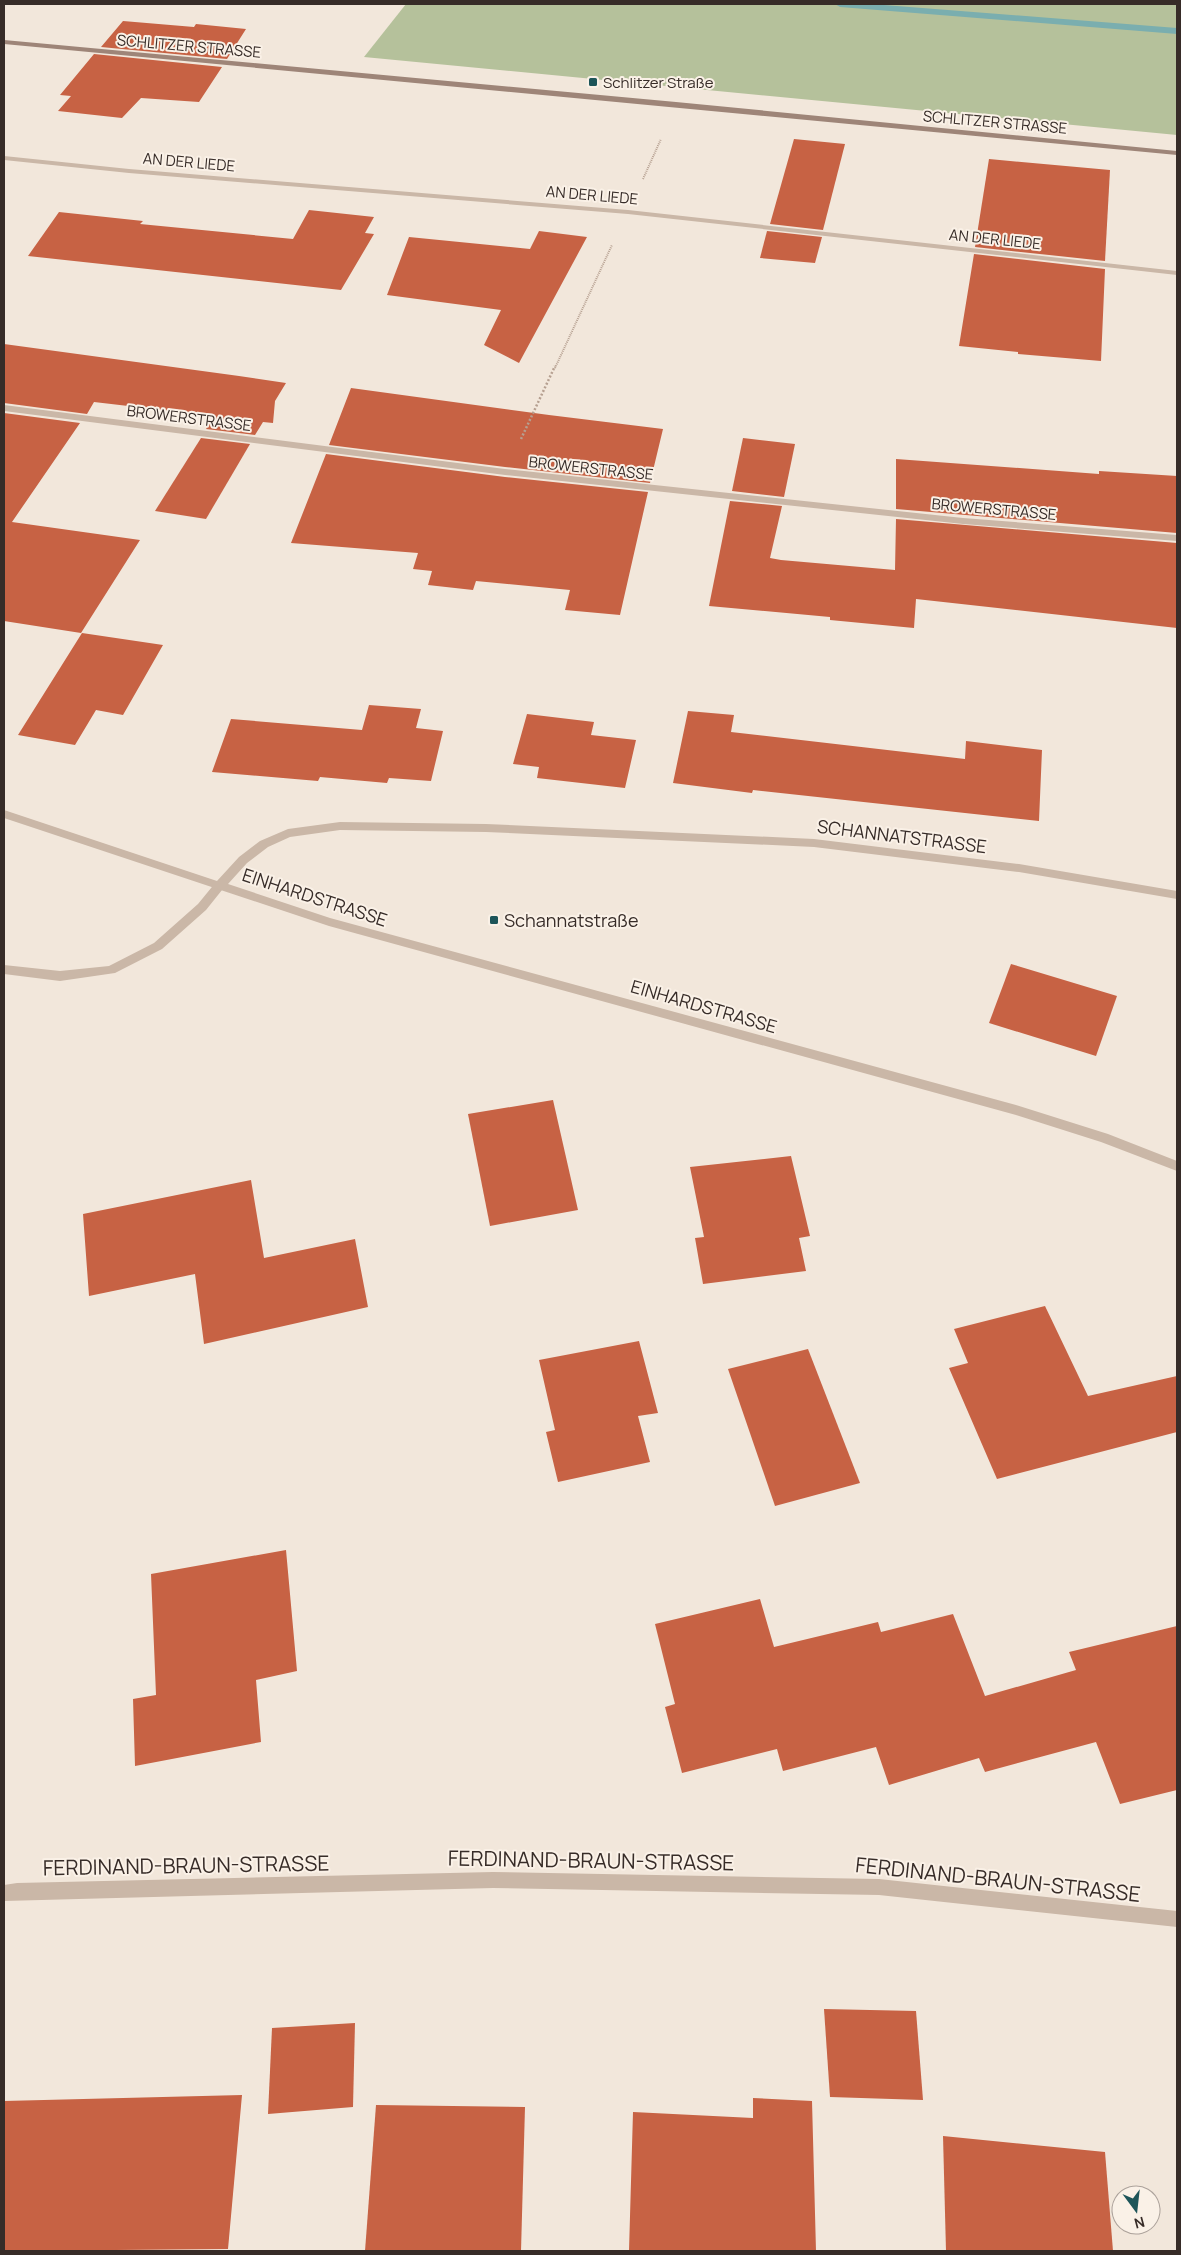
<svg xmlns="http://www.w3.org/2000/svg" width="1181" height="2255" viewBox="0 0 1181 2255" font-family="Manrope,sans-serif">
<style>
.green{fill:#b5c19b}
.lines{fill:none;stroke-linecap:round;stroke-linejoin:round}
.stream{fill:#7aaeaf;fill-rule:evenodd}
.building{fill:#c76244}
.path-far1{stroke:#b6a091;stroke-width:2;stroke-dasharray:1 1;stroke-linecap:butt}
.path{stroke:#b6a091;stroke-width:2.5;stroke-dasharray:2 2;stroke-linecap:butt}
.service{fill:#cab7a7;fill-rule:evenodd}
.minor{fill:#cab7a7;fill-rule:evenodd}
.secondary{fill:#9e8578;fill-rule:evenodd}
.poi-dot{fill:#1d5559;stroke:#faf1e7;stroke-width:2}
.labels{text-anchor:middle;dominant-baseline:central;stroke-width:4;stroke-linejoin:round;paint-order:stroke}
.far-street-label{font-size:15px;fill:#372c28;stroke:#faf1e7}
.far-poi-label{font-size:15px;fill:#372c28;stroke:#faf1e7;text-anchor:start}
.street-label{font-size:18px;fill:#372c28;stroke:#faf1e7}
.poi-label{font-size:18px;fill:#372c28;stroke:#faf1e7;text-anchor:start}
.near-street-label{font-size:21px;fill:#372c28;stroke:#faf1e7}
</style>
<rect width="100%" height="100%" fill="#f2e7db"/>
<path class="green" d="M406 4H1177V135L364 57Z"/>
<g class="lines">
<path class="stream" d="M835 4H871L1177 28V34L840 7Z"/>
</g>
<g class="building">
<path d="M123 21 194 27 196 24 246 29 227 59 101 47Z"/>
<path d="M94 54 222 67 199 102 141 98 122 118 58 111 71 96 60 95Z"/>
<path d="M794 139 845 144 823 230 770 224Z"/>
<path d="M989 159 1110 170 1105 261 975 247Z"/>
<path d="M309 210 374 217 365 233 374 234 341 290 28 256 59 212 143 221 140 224 293 239Z"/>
<path d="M539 231 587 237 519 363 484 345 501 310 387 295 409 237 530 249Z"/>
<path d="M767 231 822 237 815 263 760 258Z"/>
<path d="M974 254 1105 269 1101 361 1018 354V352L959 346Z"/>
<path d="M4 344 239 376 286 383 275 401 273 423 263 422 255 435 206 429 214 416 94 402 87 414 4 403Z"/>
<path d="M351 388 549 415 663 429 650 483 505 467 329 445Z"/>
<path d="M4 413 80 423 12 522 140 540 81 633 4 621Z"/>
<path d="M201 438 250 444 206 519 155 511Z"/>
<path d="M743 438 795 444 784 497 732 491Z"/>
<path d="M326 454 505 477 648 492 620 615 565 610 570 590 476 581 473 590 428 585 432 571 413 569 418 553 291 543Z"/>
<path d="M896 459 1099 474V471L1177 476V533L896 509Z"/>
<path d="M730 501 782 506 770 558 781 560 895 570 896 519 1177 543V628L916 599 914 628 830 620V617L709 606Z"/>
<path d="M82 633 163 645 123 715 96 710 75 745 18 735Z"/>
<path d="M369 705 421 709 416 728 443 731 431 781 389 778 387 783 320 777 318 781 212 772 231 719 362 730Z"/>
<path d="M688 711 734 715 731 732 965 759 966 741 1042 750 1039 821 753 790 752 793 673 783Z"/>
<path d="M527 714 594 722 591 735 636 740 625 788 537 778 539 767 513 764Z"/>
<path d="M1011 964 1117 996 1096 1056 989 1023Z"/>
<path d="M553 1100 578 1210 490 1226 468 1114Z"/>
<path d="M791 1156 810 1236 799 1238 806 1271 703 1284 695 1238 704 1237 690 1167Z"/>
<path d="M251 1180 264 1258 355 1239 368 1307 204 1344 195 1274 89 1296 83 1214Z"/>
<path d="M1045 1306 1088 1396 1177 1376V1432L997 1479 949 1368 968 1363 954 1329Z"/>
<path d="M639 1341 658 1413 638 1416 650 1462 558 1482 546 1432 555 1430 539 1360Z"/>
<path d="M808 1349 860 1483 775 1506 728 1369Z"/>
<path d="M286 1550 297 1671 256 1680 261 1742 135 1766 133 1699 156 1695 151 1574Z"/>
<path d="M760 1599 774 1647 878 1622 881 1632 953 1614 985 1696 1076 1670 1069 1652 1177 1626V1790L1120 1804 1096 1742 985 1772 979 1758 889 1785 876 1747 783 1771 777 1749 682 1773 665 1707 675 1704 655 1624Z"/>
<path d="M824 2009 916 2011 923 2100 830 2097Z"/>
<path d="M355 2023 353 2107 268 2114 272 2028Z"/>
<path d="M242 2095 228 2249 4 2251V2101Z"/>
<path d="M753 2098 812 2101 816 2251H629L633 2112 753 2118Z"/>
<path d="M376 2105 525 2107 521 2251H365Z"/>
<path d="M943 2136 1105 2152 1113 2251H946Z"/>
</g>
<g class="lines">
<g class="path-far1">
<path d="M643 179 661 139"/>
<path d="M555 368 612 245"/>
</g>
<path class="path" d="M521 439 555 366"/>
<path class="service" d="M220 881 226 885 206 910 162 949 115 973 60 981 4 974V965L60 971 109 966 154 943 198 904 216 882Z"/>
<g class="minor">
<path d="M4 156 129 169 628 210 1177 271V275L628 214 129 173 4 160Z"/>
<path d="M4 405 505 469 963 518 1177 535V541L963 524 505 475 4 411Z"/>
<path d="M4 810 217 881 239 857 260 841 288 829 340 822 486 824 814 839 1019 864 1177 891V899L1019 872 814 847 486 832 340 830 290 837 268 847 247 863 228 884 330 918 1016 1105 1108 1134 1177 1161V1171L1101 1142 1016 1115 329 926 4 818Z"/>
<path d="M493 1872 879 1879 1177 1911V1927L879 1895 493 1888 4 1901V1885L17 1883Z"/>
</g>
<path class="secondary" d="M4 40 676 102 1177 151V155L4 44Z"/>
</g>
<g class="poi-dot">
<rect x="588" y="77" width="10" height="10" rx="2.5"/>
<rect x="489" y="915" width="10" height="10" rx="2.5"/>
</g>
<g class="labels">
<g class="far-street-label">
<text transform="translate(189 46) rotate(5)">SCHLITZER STRASSE</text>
<text transform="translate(995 122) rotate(5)">SCHLITZER STRASSE</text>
<text transform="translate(189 162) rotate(5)">AN DER LIEDE</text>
<text transform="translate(592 195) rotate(5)">AN DER LIEDE</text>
<text transform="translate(995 239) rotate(6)">AN DER LIEDE</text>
<text transform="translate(189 418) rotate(7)">BROWERSTRASSE</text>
<text transform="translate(591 468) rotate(6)">BROWERSTRASSE</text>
<text transform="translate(994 509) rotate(5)">BROWERSTRASSE</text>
</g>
<g class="far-poi-label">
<text x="603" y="82">Schlitzer Straße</text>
</g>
<g class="street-label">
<text transform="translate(902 836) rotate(7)">SCHANNATSTRASSE</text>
<text transform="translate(315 897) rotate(18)">EINHARDSTRASSE</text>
<text transform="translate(704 1006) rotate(16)">EINHARDSTRASSE</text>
</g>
<g class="poi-label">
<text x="504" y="920">Schannatstraße</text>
</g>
<g class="near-street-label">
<text transform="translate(591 1860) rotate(1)">FERDINAND-BRAUN-STRASSE</text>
<text transform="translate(186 1865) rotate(-1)">FERDINAND-BRAUN-STRASSE</text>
<text transform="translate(998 1879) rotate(6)">FERDINAND-BRAUN-STRASSE</text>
</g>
</g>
<rect width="1181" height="2255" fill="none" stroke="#372c28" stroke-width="10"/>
<g transform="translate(1136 2210) rotate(165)"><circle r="24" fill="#faf1e7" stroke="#aca29b"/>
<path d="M0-4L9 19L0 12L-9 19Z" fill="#1d5559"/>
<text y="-8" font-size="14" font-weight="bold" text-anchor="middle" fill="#372c28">N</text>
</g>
</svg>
